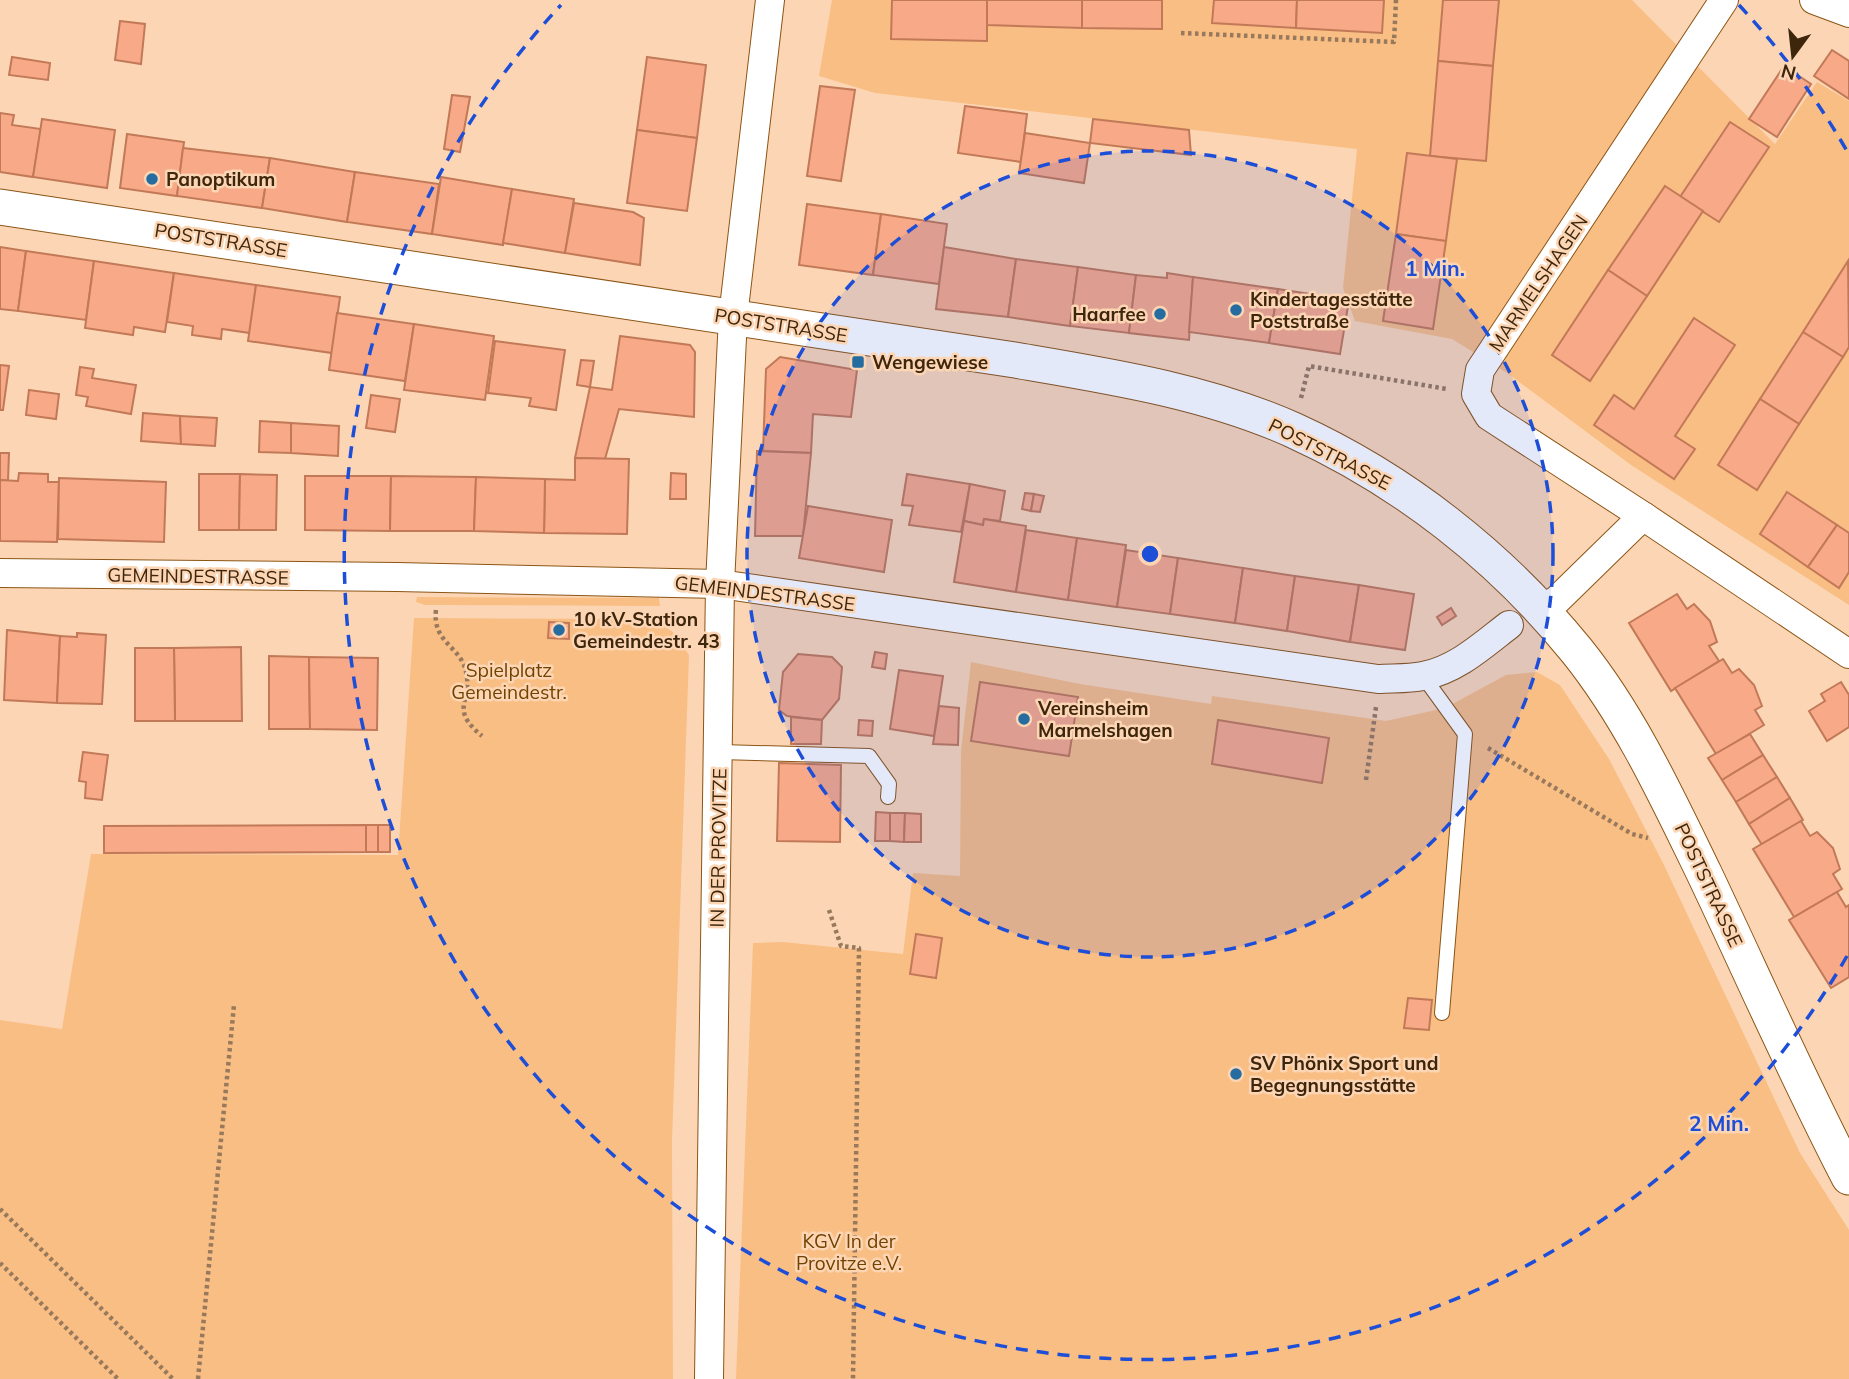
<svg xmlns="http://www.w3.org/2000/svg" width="1849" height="1379" viewBox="0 0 1849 1379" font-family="Mulish,sans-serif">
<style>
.green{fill:#f9be84}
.building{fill:#f8a987;stroke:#c27958;stroke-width:2}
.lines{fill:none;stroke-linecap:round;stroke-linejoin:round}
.service-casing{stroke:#8c5515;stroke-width:16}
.minor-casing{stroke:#8c5515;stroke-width:30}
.tertiary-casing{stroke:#8c5515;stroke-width:37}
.path{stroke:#98795c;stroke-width:4.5;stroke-dasharray:3.5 3.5;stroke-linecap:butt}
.service{stroke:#fff;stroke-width:14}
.minor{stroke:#fff;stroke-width:28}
.tertiary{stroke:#fff;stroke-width:35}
.ring{fill:none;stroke:#1d4ed8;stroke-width:3.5;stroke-dasharray:12 9}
.poi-dot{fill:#256ca0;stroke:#fcd6b4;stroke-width:2.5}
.labels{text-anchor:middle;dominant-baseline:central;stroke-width:5;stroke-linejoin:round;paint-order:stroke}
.poi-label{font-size:19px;font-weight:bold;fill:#3e260d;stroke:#fcd6b4;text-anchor:start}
.street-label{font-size:19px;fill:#3e260d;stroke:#fcd6b4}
.park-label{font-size:19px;fill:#724200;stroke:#fcd6b4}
.centre{fill:#1d4ed8;stroke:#fcd6b4;stroke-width:3.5}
.ring-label{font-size:21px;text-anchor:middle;font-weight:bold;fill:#1d4ed8;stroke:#fcd6b4;stroke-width:5;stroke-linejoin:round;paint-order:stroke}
</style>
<rect width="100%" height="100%" fill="#fcd6b4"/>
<g class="green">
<path d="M832 0H1632L1775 144 1817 82 1849 101V605L1631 465 1507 373 1452 339 1355 321 1343 288 1357 149 875 93 819 76Z"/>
<path d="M417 597 659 598 660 606 425 605 416 602Z"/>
<path d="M414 618 652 619 673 632 689 655 672 1141 673 1379H0V1020L62 1029 91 854 398 855Z"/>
<path d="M971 662 1080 684 1211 704 1212 696 1386 721 1445 708 1506 675 1537 672 1560 685 1609 759 1663 863 1800 1153 1849 1230V1379H736L753 943 783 942 903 954 913 873 960 876 961 751Z"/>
</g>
<g class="building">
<path d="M892 0H987V41L891 39Z"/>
<path d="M987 0H1082V28L987 25Z"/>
<path d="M1082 0H1162V29L1082 28Z"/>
<path d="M1214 0H1297L1296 28 1212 23Z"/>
<path d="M1297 0H1384L1382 33 1296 28Z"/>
<path d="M1443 0H1499L1493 66 1438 61Z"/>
<path d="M120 21 145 24 141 64 115 60Z"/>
<path d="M1832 50 1849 61V99L1814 76Z"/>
<path d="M12 57 50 63 48 80 9 75Z"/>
<path d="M647 57 706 65 697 138 637 130Z"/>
<path d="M1438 61 1493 66 1486 161 1430 156Z"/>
<path d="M1784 66 1811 84 1777 137 1749 119Z"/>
<path d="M820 86 855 90 841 181 807 176Z"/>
<path d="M452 95 470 97 460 152 444 149Z"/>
<path d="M965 106 1027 114 1021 162 958 153Z"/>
<path d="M0 113 14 115 12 125 41 129 33 177 0 172Z"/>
<path d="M42 119 115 130 107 188 33 177Z"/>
<path d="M1093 119 1189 130 1191 155 1090 143Z"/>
<path d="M1730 122 1769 147 1719 222 1680 197Z"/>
<path d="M637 130 697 138 687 211 627 203Z"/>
<path d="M1025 133 1090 143 1084 183 1019 173Z"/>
<path d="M127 134 184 142 177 196 120 188Z"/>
<path d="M183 148 270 158 262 208 177 196Z"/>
<path d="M1407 153 1457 159 1446 241 1396 234Z"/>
<path d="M270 158 355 172 347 222 262 208Z"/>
<path d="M355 172 439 184 432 234 347 222Z"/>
<path d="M441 177 512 189 503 245 432 234Z"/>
<path d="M1665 186 1703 211 1647 296 1608 270Z"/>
<path d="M512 189 574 199 565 253 503 243Z"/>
<path d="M574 203 633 212 644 218 640 265 565 253Z"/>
<path d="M807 204 881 214 873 275 799 265Z"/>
<path d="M881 214 947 224 939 284 873 275Z"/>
<path d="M1396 234 1446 241 1433 329 1383 321Z"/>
<path d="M0 247 26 251 18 311 0 309Z"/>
<path d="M944 247 1016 259 1008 317 936 309Z"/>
<path d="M26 251 94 261 86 320 18 311Z"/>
<path d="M1016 259 1078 267 1070 326 1008 317Z"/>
<path d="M94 261 174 273 165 332 134 327 133 335 85 328Z"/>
<path d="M1848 261 1849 347 1843 357 1803 332Z"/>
<path d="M1078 267 1136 275 1129 333 1070 326Z"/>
<path d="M1608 270 1647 296 1590 381 1552 355Z"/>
<path d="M174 273 256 285 250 333 222 329 221 339 192 335 193 326 167 322Z"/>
<path d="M1167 273 1193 277 1189 340 1129 333 1136 275 1167 278Z"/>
<path d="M1193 277 1278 289 1269 343 1189 332Z"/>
<path d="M256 285 340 297 332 353 248 341Z"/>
<path d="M1278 289 1349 300 1340 354 1269 343Z"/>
<path d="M337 313 414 324 405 381 329 370Z"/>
<path d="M1694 318 1735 345 1675 436 1695 449 1674 479 1594 425 1614 395 1634 409Z"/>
<path d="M414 324 494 336 485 400 404 390Z"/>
<path d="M1803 332 1843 357 1799 424 1760 399Z"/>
<path d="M620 336 690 345 695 352 694 417 619 409 605 459 575 458 590 387 612 390Z"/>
<path d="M495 341 565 350 556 410 529 406 531 398 488 393Z"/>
<path d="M780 357 857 370 851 417 813 414 811 453 763 451 766 369Z"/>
<path d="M581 360 594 361 590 387 577 385Z"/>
<path d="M0 365 9 366 3 410H0Z"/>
<path d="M80 367 94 369 92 378 136 385 131 414 86 406 88 397 76 395Z"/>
<path d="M29 390 59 394 56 419 26 415Z"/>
<path d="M371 395 400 399 395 432 366 428Z"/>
<path d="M1760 399 1799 424 1757 490 1718 465Z"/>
<path d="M143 413 180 416 181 444 141 441Z"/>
<path d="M180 416 217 418 215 446 181 444Z"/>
<path d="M260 421 291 423V453L259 452Z"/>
<path d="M291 423 339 426 338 456 291 453Z"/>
<path d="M757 451 811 453 803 536H755Z"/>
<path d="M0 453H9L8 481 0 480Z"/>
<path d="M575 458 629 459 627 534 544 533 545 479 575 480Z"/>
<path d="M19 473 48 474V482H59L57 542 0 541V480L18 481Z"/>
<path d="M671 473 686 474V499H670Z"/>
<path d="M199 474H240L239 530H199Z"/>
<path d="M240 474 277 475 276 530H239Z"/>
<path d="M907 474 970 484 961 532 909 525 913 506 902 505Z"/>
<path d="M305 476H391L390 531 305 530Z"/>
<path d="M391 476 476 477 474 531H390Z"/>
<path d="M476 477 545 479 544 533 474 531Z"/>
<path d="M59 478 166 482 164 542 58 539Z"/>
<path d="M970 484 1005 491 1000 521 984 519 983 525 964 521Z"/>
<path d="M1787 492 1837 525 1808 567 1760 534Z"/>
<path d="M1025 493 1034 494 1031 511 1022 509Z"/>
<path d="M1034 494 1044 496 1040 512 1031 511Z"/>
<path d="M808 506 892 520 884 572 799 558Z"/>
<path d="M984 519 1026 526 1016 592 954 582 964 521 983 525Z"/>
<path d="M1837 525 1849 533V572L1839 588 1808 567Z"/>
<path d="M1026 530 1077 538 1068 600 1016 592Z"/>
<path d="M1077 538 1126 545 1117 607 1068 600Z"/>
<path d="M1126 550 1178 558 1170 614 1117 607Z"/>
<path d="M1178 558 1243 568 1235 623 1170 614Z"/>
<path d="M1243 568 1295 576 1287 631 1235 623Z"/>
<path d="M1295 576 1359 585 1350 642 1287 631Z"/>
<path d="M1359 585 1414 594 1405 650 1350 642Z"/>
<path d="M1677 594 1687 609 1694 604 1710 621 1717 642 1709 646 1719 661 1671 691 1629 623Z"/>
<path d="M1451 608 1456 616 1442 625 1437 617Z"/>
<path d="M549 622 569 623V639L548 638Z"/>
<path d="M7 630 60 636 57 703 4 700Z"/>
<path d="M77 633 106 635 102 704 57 703 60 636 77 637Z"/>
<path d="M241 647 242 721H175L174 648Z"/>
<path d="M135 648H174L175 721H135Z"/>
<path d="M875 652 887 654 885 669 872 667Z"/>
<path d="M798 654 832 657 842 667 839 699 822 720 787 716 779 710 783 672Z"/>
<path d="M269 656 309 657 310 729H269Z"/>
<path d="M309 657 378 658 377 730 310 729Z"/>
<path d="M1723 659 1732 673 1739 669 1754 685 1762 706 1755 710 1764 725 1716 754 1675 688Z"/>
<path d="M899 670 943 676 934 736 890 729Z"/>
<path d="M980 682 1078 697 1069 756 971 741Z"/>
<path d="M1841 682 1849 695V727L1827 741 1809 711 1825 701 1821 694Z"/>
<path d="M939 706 959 708 958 745 933 744Z"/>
<path d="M791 717 822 720 821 744H791Z"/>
<path d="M859 720 873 721 872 736 858 735Z"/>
<path d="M1218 720 1329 738 1322 783 1212 764Z"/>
<path d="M1750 734 1763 755 1722 780 1708 758Z"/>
<path d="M83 752 108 755 102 800 85 798 86 782 79 781Z"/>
<path d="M1763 755 1777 777 1736 802 1722 780Z"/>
<path d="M779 763 841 765 840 842 777 841Z"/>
<path d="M1777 777 1790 798 1749 824 1736 802Z"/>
<path d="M1790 798 1803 820 1762 845 1749 824Z"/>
<path d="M876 812 890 813V841H875Z"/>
<path d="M890 813H905L904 842 890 841Z"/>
<path d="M905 813 921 814V842H904Z"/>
<path d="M1801 821 1810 836 1817 832 1833 848 1840 869 1833 874 1842 889 1794 917 1753 849Z"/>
<path d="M366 825V852L104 853V826Z"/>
<rect x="366" y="825" width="12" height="27"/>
<rect x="378" y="825" width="12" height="27"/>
<path d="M1837 892 1846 907 1849 905V977L1831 988 1789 920Z"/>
<path d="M916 934 942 938 936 978 910 974Z"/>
<path d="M1408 998 1432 1000 1429 1030 1404 1028Z"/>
</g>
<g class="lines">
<defs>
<g id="service">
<path d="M1423 676 1465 734 1442 1013"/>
<path d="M720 752 869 756 889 784 888 797"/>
</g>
<g id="minor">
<path d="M1814 0 1849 13"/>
<path d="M1643 516 1489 416 1476 394 1480 370 1724 0"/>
<path d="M0 573 397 577 720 584 1378 679C1392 678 1408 679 1423 676 1456 670 1483 645 1509 625"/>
<path d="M1541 609 1557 600 1643 516 1849 654"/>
<path d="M709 1379 720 584 733 317 770 0"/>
</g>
<path id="tertiary" d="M0 207 1015 360C1109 376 1206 391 1293 430 1403 480 1501 557 1577 651 1630 717 1667 797 1704 873 1752 974 1797 1077 1849 1177"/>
</defs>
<use href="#service" class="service-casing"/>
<use href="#minor" class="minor-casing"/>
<use href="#tertiary" class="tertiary-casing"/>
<g class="path">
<path d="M1181 33 1394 42 1396 0"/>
<path d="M1301 398 1309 366 1447 389"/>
<path d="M436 610C432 643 461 646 466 672 473 702 448 708 482 736"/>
<path d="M1488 748 1632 834 1648 838"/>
<path d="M1366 780 1376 707"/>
<path d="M829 910 841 946 859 948 853 1379"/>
<path d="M0 1209 173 1379"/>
<path d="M0 1263 118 1379"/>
<path d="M198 1379 234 1005"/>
</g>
<use href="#service" class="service"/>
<use href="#minor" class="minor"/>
<use href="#tertiary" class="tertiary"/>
</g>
<circle cx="1150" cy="554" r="403" fill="#1d4ed8" fill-opacity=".12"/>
<g class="ring">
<circle cx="1150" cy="554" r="403"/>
<path d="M1847 956A805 805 0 1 1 561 5M1739 5A805 805 0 0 1 1847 151"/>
</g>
<g class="poi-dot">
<circle cx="152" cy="179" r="7"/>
<circle cx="1236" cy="310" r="7"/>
<circle cx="1160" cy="314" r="7"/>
<rect x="851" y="355" width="14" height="14" rx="3.5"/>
<circle cx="559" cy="630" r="7"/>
<circle cx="1024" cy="719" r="7"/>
<circle cx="1236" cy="1074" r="7"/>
</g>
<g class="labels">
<g class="poi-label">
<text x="166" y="179">Panoptikum</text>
<text x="1250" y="299">Kindertagesstätte<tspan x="1250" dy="22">Poststraße</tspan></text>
<text x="1146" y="314" text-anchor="end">Haarfee</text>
<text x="872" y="362">Wengewiese</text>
<text x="573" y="619">10 kV-Station<tspan x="573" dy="22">Gemeindestr. 43</tspan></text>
<text x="1038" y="708">Vereinsheim<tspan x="1038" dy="22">Marmelshagen</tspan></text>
<text x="1250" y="1063">SV Phönix Sport und<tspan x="1250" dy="22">Begegnungsstätte</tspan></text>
</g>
<g class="street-label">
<text transform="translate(221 240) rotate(9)">POSTSTRASSE</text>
<text transform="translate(1538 283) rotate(-56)">MARMELSHAGEN</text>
<text transform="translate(781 325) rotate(9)">POSTSTRASSE</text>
<text transform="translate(1330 454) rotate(27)">POSTSTRASSE</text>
<text transform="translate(198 576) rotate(1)">GEMEINDESTRASSE</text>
<text transform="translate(765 593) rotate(7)">GEMEINDESTRASSE</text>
<text transform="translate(718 848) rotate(-89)">IN DER PROVITZE</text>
<text transform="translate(1709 885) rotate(65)">POSTSTRASSE</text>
</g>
<g class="park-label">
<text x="509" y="670">Spielplatz<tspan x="509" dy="22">Gemeindestr.</tspan></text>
<text x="849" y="1241">KGV In der<tspan x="849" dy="22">Provitze e.V.</tspan></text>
</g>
</g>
<circle cx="1150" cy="554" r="10" class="centre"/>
<g class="ring-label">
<text x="1435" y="276">1 Min.</text>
<text x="1719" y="1131">2 Min.</text>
</g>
<g transform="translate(1793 56) rotate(195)" stroke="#fcd6b4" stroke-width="5" paint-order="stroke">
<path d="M0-5L12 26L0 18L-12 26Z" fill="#3e260d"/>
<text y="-10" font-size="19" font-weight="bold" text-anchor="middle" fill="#3e260d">N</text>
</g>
</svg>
